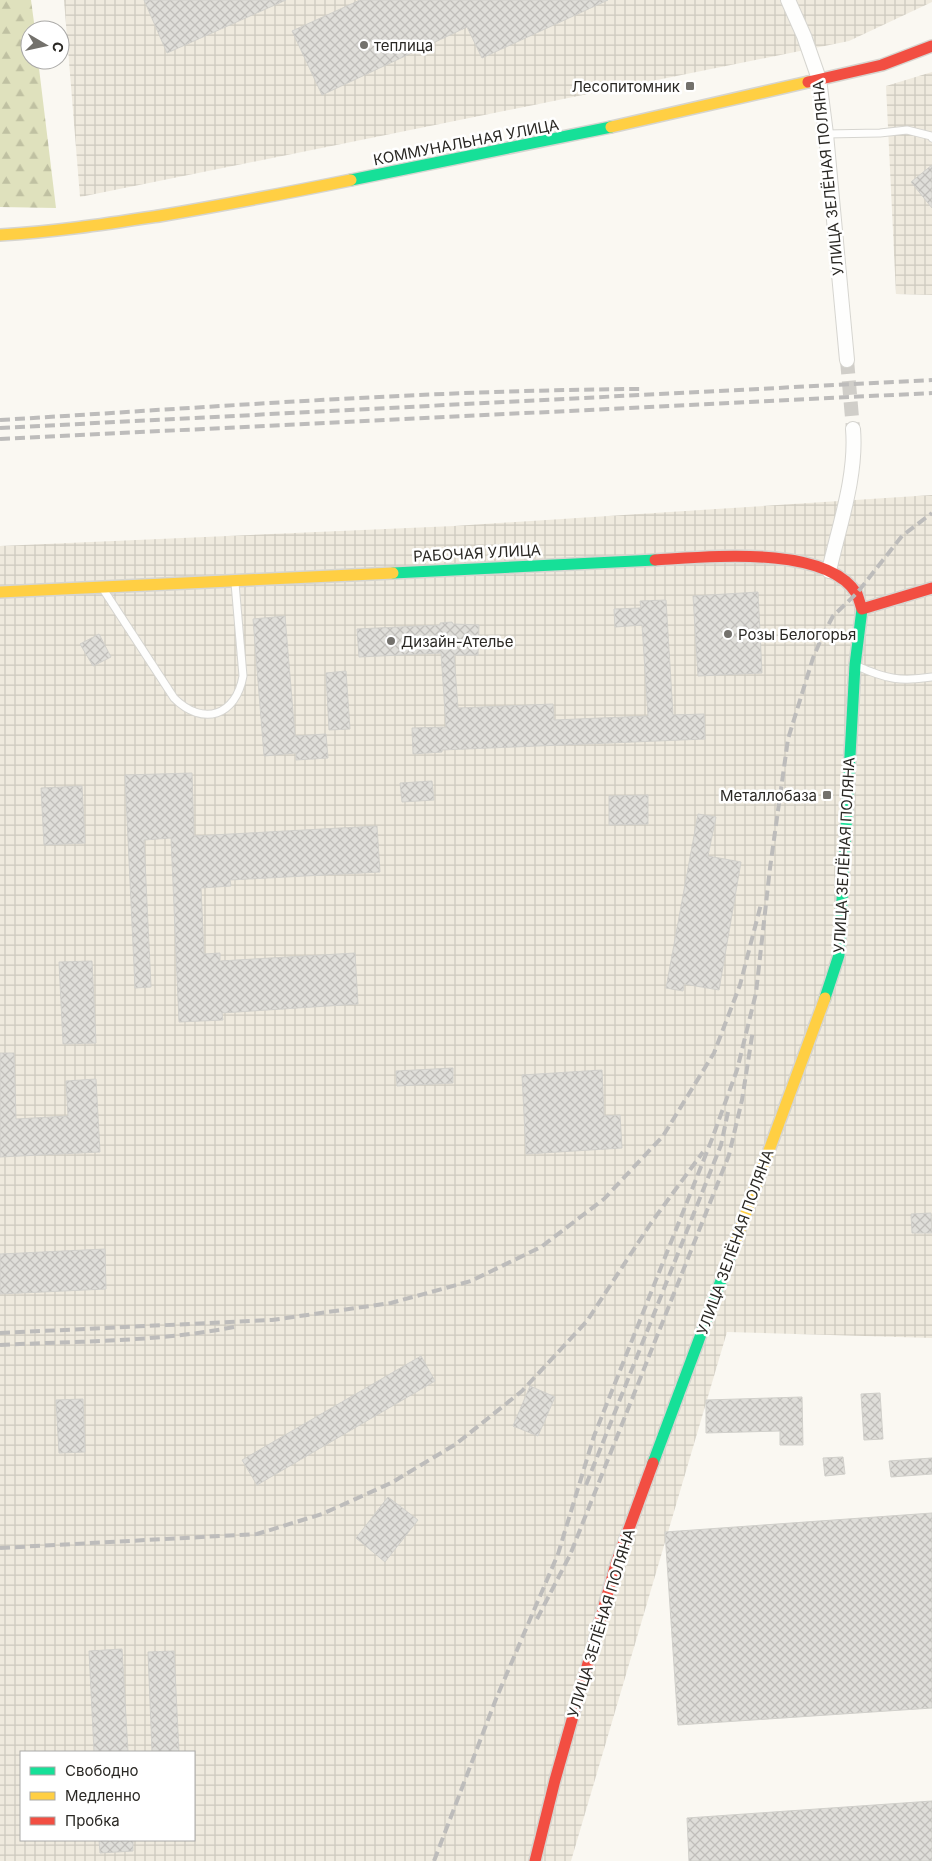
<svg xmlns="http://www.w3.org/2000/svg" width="932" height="1861" viewBox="0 0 932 1861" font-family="Inter,sans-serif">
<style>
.industrial{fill:url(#industrial-grid);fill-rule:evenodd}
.forest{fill:url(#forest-firs)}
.building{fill:url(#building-cross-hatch);stroke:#d1d0cb}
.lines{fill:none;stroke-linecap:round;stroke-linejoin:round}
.street-tunnel{stroke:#d0cec9;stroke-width:14;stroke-dasharray:14 7;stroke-linecap:butt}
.lane-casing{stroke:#d6d5d0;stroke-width:9}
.street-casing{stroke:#d6d5d0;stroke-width:16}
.fast-casing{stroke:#d6d5d0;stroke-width:14}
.slow-casing{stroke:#d6d5d0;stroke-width:14}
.jam-casing{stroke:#d6d5d0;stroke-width:14}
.lane{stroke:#fefefd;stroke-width:7}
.street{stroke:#fefefd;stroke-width:14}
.fast{stroke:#16e098;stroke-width:11}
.slow{stroke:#ffcf43;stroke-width:11}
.jam{stroke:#f24e42;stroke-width:11}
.rail{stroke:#bdbcbb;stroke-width:4;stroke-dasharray:10 5;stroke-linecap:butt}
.poi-dot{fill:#73716c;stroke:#fff;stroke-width:2}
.labels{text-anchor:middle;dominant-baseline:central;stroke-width:5;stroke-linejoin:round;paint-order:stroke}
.poi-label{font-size:15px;fill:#2a2824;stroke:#fff;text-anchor:start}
.street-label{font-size:15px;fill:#2a2824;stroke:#fff}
</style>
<defs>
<pattern id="industrial-grid" width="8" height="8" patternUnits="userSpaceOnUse" patternTransform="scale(1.25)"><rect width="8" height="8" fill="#efeade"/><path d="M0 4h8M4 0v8" fill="none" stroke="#cdc9be"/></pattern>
<pattern id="forest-firs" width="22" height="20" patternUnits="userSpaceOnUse" patternTransform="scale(1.25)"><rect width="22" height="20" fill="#dfe1bd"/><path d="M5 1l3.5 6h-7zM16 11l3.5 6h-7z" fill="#c0c1a2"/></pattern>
<pattern id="building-cross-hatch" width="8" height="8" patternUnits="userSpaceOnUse" patternTransform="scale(1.25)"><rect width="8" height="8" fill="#dfded9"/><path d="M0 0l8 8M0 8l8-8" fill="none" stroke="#c0beba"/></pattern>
</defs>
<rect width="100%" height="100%" fill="#faf8f2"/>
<g class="industrial">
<path d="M64 0H932V2L849 41 80 197Z"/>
<path d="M932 72V295L896 294 886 86Z"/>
<path d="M932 495V1338L727 1332 571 1861H0V546L454 526ZM21 1752H194V1840H21Z"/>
</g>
<path class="forest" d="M0 0H31L35 30H30V60H38L56 208 0 207Z"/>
<g class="building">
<path d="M144 0H286L167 53Z"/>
<path d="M360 0H608L482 58 467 27 322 95 292 31Z"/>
<path d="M932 165V208L911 182Z"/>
<path d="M758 592 762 673 698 676 693 596Z"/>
<path d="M666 600 673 715 704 714 705 739 442 750V752L413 754 412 728 446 727 441 653 359 657 357 629 440 625V623L452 622 453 624 479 625 478 655H454L458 708 553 704 554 720 648 716 642 625 615 627 614 609 641 608 640 601Z"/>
<path d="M285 616 295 736 326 734 328 758 296 760V753L264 756 253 619Z"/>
<path d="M99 634 111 657 93 666 80 644Z"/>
<path d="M346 671 350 729 329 730 326 673Z"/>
<path d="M192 773 194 836 377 826 380 872 230 880 231 886 201 888 204 954 220 953V961L355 953 358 1004 222 1013 223 1020 179 1022 171 838 144 840 151 987 135 988 125 775Z"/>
<path d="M432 781 434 800 402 802 400 783Z"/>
<path d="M82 786 85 843 44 845 41 788Z"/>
<path d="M648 795V824L609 825V796Z"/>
<path d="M698 814 716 817 708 856 741 862 719 990 684 984 683 991 666 988Z"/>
<path d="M92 961 96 1043 63 1044 59 962Z"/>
<path d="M0 1053H14L16 1119 68 1116 66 1081 96 1079 100 1152 0 1157Z"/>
<path d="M453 1068V1083L397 1086 396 1071Z"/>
<path d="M602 1070 604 1116 620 1115 622 1148 526 1154 522 1075Z"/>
<path d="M931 1213 932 1233H912L911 1214Z"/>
<path d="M105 1249 106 1289 0 1294V1254Z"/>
<path d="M421 1356 435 1381 257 1485 242 1460Z"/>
<path d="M530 1386 555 1397 538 1436 513 1426Z"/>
<path d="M880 1393 883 1439 864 1440 861 1394Z"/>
<path d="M802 1397 803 1445H780V1431L706 1433V1400Z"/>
<path d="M83 1399 85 1452 59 1453 56 1400Z"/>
<path d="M843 1457 845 1474 825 1476 823 1458Z"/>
<path d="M932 1458V1474L891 1477 889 1461Z"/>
<path d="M388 1497 418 1520 385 1562 356 1538Z"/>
<path d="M932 1513V1708L678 1725 665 1532Z"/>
<path d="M122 1649 128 1752H94L89 1651Z"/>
<path d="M174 1651 179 1752H152L148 1652Z"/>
<path d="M932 1801V1861H689L687 1818Z"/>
<path d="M99 1840H133V1851L100 1853Z"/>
</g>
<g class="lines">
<path class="street-tunnel" d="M847 360 853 429"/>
<defs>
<g id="lane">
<path d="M826 134 880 133 907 130 931 136 932 138"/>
<path d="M103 589 174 698C203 727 236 716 243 676L235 583"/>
<path d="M857 666C886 679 901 682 932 677"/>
</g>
<g id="street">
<path d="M788 0 804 36 819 79 826 134 847 360"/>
<path d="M829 571C839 526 857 476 853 429"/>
</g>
<g id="fast">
<path d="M351 180 611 127"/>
<path d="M393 573 655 560"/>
<path d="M825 998 839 955 855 665 862 609"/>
<path d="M653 1463 732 1251"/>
</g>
<g id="slow">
<path d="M611 127 808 82"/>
<path d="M0 235C54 232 106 224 159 216 224 205 287 193 351 180"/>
<path d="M0 592 393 573"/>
<path d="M732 1251 825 998"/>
</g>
<g id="jam">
<path d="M808 82 882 65 932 46"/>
<path d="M655 560C707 557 826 544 857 594 859 599 860 604 862 609L932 588"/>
<path d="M535 1861 555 1780 616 1564 653 1463"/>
</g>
</defs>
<use href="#lane" class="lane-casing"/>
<use href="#street" class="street-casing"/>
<use href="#fast" class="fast-casing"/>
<use href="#slow" class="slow-casing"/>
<use href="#jam" class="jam-casing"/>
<use href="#lane" class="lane"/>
<use href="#street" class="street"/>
<use href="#fast" class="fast"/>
<use href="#slow" class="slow"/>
<use href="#jam" class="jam"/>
<g class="rail">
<path d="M0 420C214 407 428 390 642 389"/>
<path d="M0 428 932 380"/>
<path d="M0 439 932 393"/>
<path d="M0 1333 272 1320 391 1303 471 1281 541 1247 604 1199 663 1136 714 1053 740 985 761 904"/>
<path d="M0 1345C78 1341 158 1342 234 1327"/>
<path d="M586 1485 721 1145 728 1112"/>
<path d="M0 1548 257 1534 322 1514 391 1483 456 1444 522 1391 587 1321 651 1223 703 1152"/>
<path d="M537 1619 570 1555 729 1155 742 1100 753 1030"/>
<path d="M434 1861 496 1699 558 1554 594 1436 712 1139 737 1070 756 993 770 868 788 739 813 658 822 637 833 616 857 593 902 536 932 513"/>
</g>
</g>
<g class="poi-dot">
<circle cx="364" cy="45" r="5"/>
<rect x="685" y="81" width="10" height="10" rx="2.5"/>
<circle cx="728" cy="634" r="5"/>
<circle cx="391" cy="641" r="5"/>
<rect x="822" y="790" width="10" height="10" rx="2.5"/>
</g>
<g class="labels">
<g class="poi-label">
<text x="374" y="45">теплица</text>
<text x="680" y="86" text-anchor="end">Лесопитомник</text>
<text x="738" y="634">Розы Белогорья</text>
<text x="401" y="641">Дизайн-Ателье</text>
<text x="817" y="795" text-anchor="end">Металлобаза</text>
</g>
<g class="street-label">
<text transform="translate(466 142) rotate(-11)">КОММУНАЛЬНАЯ УЛИЦА</text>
<text transform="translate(828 178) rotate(-96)">УЛИЦА ЗЕЛЁНАЯ ПОЛЯНА</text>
<text transform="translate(477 553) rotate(-3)">РАБОЧАЯ УЛИЦА</text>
<text transform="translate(844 855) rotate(-87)">УЛИЦА ЗЕЛЁНАЯ ПОЛЯНА</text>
<text transform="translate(735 1242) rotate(-70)">УЛИЦА ЗЕЛЁНАЯ ПОЛЯНА</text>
<text transform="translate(601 1623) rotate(-73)">УЛИЦА ЗЕЛЁНАЯ ПОЛЯНА</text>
</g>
</g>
<rect x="20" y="1751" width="175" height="90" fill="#ffffff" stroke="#aaa9a7"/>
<rect x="30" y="1767" width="25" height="8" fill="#16e098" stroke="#aaa9a7"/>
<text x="65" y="1776" font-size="15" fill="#2a2824">Свободно</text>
<rect x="30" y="1792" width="25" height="8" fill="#ffcf43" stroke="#aaa9a7"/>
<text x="65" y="1801" font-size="15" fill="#2a2824">Медленно</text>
<rect x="30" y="1817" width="25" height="8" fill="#f24e42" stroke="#aaa9a7"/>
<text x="65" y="1826" font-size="15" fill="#2a2824">Пробка</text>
<g transform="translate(45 45) rotate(99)"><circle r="24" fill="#ffffff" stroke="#aaa9a7"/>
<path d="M0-4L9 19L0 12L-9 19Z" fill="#73716c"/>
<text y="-8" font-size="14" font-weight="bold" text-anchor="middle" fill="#2a2824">С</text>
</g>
</svg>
